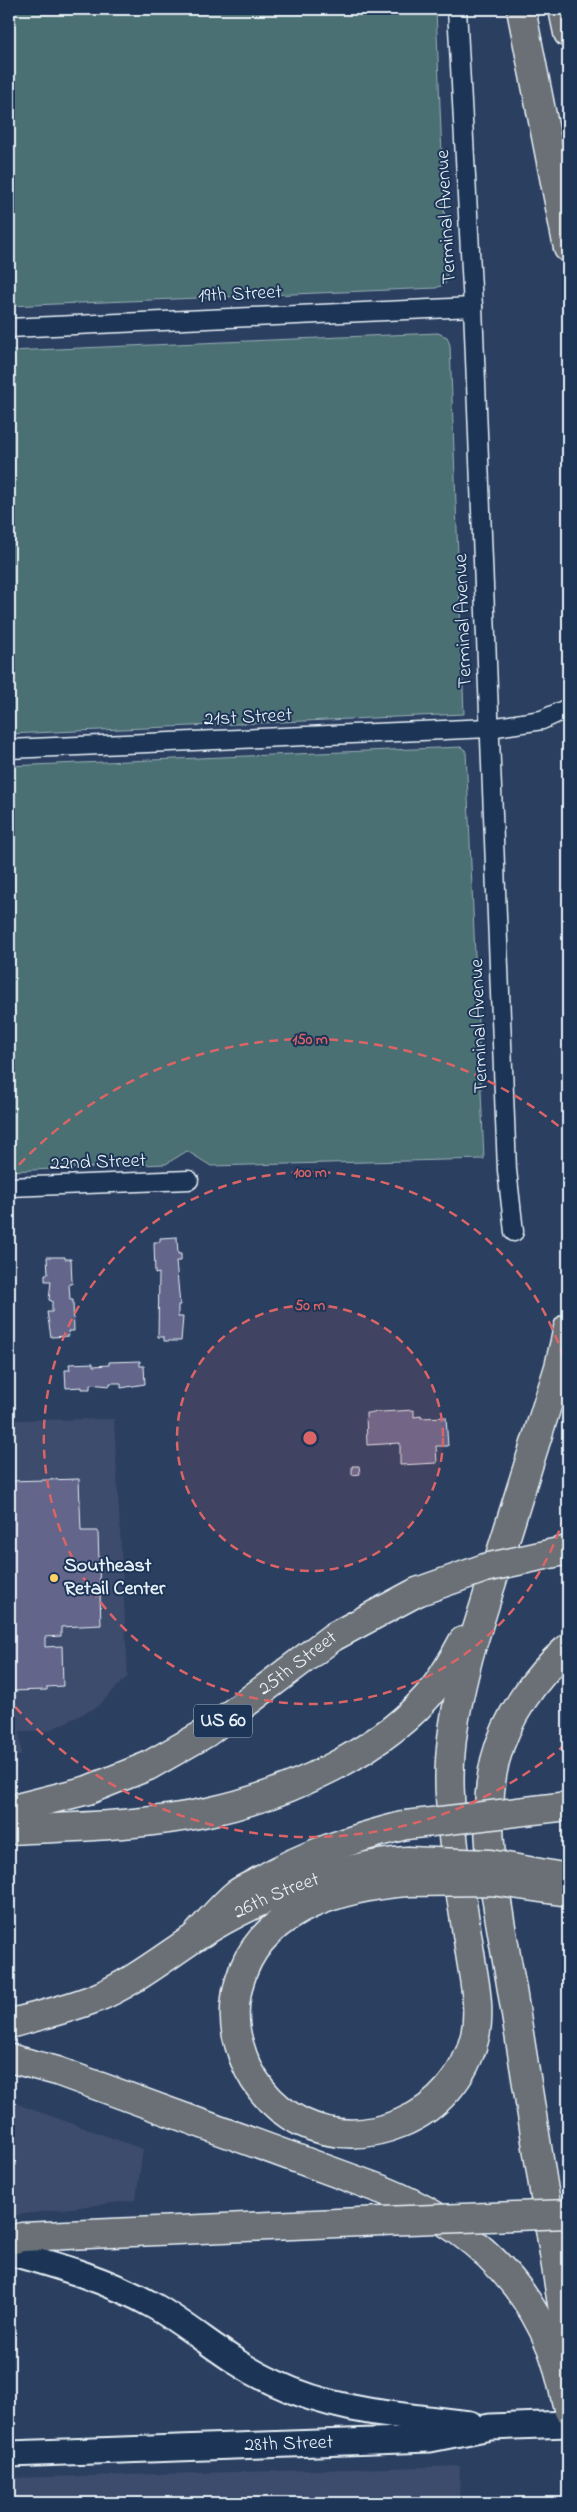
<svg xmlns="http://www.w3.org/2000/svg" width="577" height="2512" viewBox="0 0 577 2512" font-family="'Indie Flower',sans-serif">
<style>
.built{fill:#3c4b6d}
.green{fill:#4b7073;stroke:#9ab0b6}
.building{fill:#64668a;stroke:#e8f1f8}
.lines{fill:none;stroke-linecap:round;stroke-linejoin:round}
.minor-casing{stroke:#e8f1f8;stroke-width:21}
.secondary-casing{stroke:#e8f1f8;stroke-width:29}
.primary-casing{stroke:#e8f1f8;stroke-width:31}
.motorway-casing{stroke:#e8f1f8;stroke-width:31}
.minor{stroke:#1d3557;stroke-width:18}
.secondary{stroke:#1d3557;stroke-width:25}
.primary{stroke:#6a7074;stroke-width:28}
.motorway{stroke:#6a7074;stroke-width:28}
.primary-bridge-casing{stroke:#e8f1f8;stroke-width:31;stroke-linecap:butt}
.motorway-bridge-casing{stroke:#e8f1f8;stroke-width:31;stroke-linecap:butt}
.primary-bridge{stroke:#6a7074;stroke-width:28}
.motorway-bridge{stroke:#6a7074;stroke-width:28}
.ring{fill:none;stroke:#db6466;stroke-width:2.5;stroke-dasharray:9 6}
.poi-dot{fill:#ffd166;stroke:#1d3557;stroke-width:2}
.labels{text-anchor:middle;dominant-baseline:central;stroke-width:4;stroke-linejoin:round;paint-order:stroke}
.shield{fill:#1d3557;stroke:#abb9c8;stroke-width:1}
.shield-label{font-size:19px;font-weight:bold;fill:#e8f1f8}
.street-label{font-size:20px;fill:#e8f1f8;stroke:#1d3557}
.poi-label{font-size:20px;font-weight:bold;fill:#e8f1f8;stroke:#1d3557;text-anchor:start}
.centre{fill:#db6466;stroke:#1d3557;stroke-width:2.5}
.ring-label{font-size:15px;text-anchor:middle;font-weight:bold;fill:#db6466;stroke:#1d3557;stroke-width:4;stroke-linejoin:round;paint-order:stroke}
</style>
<rect width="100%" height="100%" fill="#2b3f61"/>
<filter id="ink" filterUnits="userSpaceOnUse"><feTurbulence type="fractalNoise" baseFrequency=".02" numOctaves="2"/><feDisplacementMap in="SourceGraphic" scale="10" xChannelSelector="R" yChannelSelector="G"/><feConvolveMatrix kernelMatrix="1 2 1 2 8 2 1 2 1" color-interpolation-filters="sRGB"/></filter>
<g filter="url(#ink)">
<g class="built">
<path d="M114 1419 128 1676 97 1707 48 1731H20L21 1756H9V1420Z"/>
<path d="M9 2101 143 2149 136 2200 9 2216Z"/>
<path d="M460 2466 459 2503H9V2478Z"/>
</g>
<g class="green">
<path d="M9 9H436L447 277 445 284 436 288 9 306Z"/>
<path d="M438 333 447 337 450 345 464 714 9 734V351Z"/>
<path d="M461 747 466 751 484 1159 211 1166 187 1151 166 1164 9 1171V766Z"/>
</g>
<g class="building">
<path d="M177 1237 178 1254H181V1261H176L180 1305H178V1317H183L181 1341H164V1337H158L159 1273 155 1274 154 1242H160V1238Z"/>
<path d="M47 1257H65V1259H71L72 1284H69L70 1300H73L74 1331H68L69 1336 51 1337 47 1312H52V1301L49 1300 51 1281H45V1274H48Z"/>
<path d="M140 1361V1366H144L145 1384 121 1388V1383H110V1386L90 1384V1389H82V1387L66 1388 65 1370H70L69 1364 93 1363V1366L109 1365V1362Z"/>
<path d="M414 1410V1417L421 1416V1418L446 1417 448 1446H436L437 1463 400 1465V1443L367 1445 366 1413Z"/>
<path d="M352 1466H359L360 1474 352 1475Z"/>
<path d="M79 1479 81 1531H98L101 1625 61 1627V1636L45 1637V1647L62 1646 63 1686 47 1687V1690L9 1691V1481Z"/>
</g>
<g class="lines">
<defs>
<g id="minor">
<path d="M457 9 473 307 507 1170 514 1232"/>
<path d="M9 328 473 307"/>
<path d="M9 749 490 728 542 720 568 708"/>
<path d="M9 1187 189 1180"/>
</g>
<g id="secondary">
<path d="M9 2252C59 2266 108 2280 154 2306 196 2330 230 2363 275 2383 338 2413 403 2415 470 2424"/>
<path id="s1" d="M9 2454 430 2439 490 2427 568 2424"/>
</g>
<g id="primary">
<path id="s2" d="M9 1810 88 1790 148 1766 206 1733 333 1637 417 1592"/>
<path id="s3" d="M9 2024C38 2016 68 2009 96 1998 132 1983 162 1959 194 1938 252 1900 338 1865 407 1861"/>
</g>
<g id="motorway">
<path d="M521 9 568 248"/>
<path d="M563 9 568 33"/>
<path d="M568 1648C535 1677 506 1717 495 1761 478 1829 501 1921 512 1990 531 2107 549 2224 568 2342"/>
<path d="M9 1830C75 1827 143 1826 208 1812 287 1795 386 1751 436 1686 446 1672 455 1656 463 1641"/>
<path d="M407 1882C344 1887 268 1907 243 1971 234 1995 232 2020 239 2044 248 2078 270 2107 301 2122 335 2138 367 2137 401 2123 438 2108 466 2075 475 2036 481 2009 474 1980 470 1953 462 1901 452 1848 450 1796 447 1747 457 1702 469 1655L559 1367 568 1328"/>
<path d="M195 1937C208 1923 221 1907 235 1895 242 1889 251 1886 259 1881 304 1854 355 1838 406 1825"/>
<path d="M9 2058 57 2071 383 2190C457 2220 520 2270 551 2347 559 2367 563 2389 568 2409"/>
<path d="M9 2240 22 2237 382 2221"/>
</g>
</defs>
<use href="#minor" class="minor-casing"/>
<use href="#secondary" class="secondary-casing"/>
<use href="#primary" class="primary-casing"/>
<use href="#motorway" class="motorway-casing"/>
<use href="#minor" class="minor"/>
<use href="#secondary" class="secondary"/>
<use href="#primary" class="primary"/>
<use href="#motorway" class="motorway"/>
<defs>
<g id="primary-bridge">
<path d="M417 1592 485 1568 568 1550"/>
<path d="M407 1861 490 1864 568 1878"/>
</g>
<g id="motorway-bridge">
<path d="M406 1825 568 1806"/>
<path d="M407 1882 492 1881 568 1892"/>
<path d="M382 2221 568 2214"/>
</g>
</defs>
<use href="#primary-bridge" class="primary-bridge-casing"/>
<use href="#motorway-bridge" class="motorway-bridge-casing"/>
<use href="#primary-bridge" class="primary-bridge"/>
<use href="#motorway-bridge" class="motorway-bridge"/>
</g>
</g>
<circle cx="310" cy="1438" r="133" fill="#db6466" fill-opacity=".12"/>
<g class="ring">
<circle cx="310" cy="1438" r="133"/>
<path d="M568 1502A266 266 0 1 1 568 1374"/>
<path d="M566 1744A399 399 0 0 1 9 1700M9 1176A399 399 0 0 1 566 1132"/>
</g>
<circle class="poi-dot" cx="54" cy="1578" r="5"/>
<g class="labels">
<rect class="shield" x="194" y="1704.5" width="58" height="33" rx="4"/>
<g class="shield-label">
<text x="223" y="1721">US 60</text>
</g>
<g class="street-label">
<text transform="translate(447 217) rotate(-93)">Terminal Avenue</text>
<text transform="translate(240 295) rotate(-3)">19th Street</text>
<text transform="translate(464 621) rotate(-92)">Terminal Avenue</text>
<text transform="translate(248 718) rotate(-3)">21st Street</text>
<text transform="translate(480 1026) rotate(-92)">Terminal Avenue</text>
<text transform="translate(98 1163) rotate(-2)">22nd Street</text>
<text stroke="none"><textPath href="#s2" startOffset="328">25th Street</textPath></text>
<text stroke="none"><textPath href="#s3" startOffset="299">26th Street</textPath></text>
<text stroke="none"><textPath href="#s1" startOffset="280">28th Street</textPath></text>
</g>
<g class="poi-label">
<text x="64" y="1566">Southeast<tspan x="64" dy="23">Retail Center</tspan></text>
</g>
</g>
<circle cx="310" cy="1438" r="8" class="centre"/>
<g class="ring-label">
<text x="310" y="1044">150 m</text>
<text x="310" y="1177">100 m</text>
<text x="310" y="1310">50 m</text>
</g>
<rect width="577" height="2512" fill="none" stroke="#1d3557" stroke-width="30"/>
<rect x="15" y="15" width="547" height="2482" fill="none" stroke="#e8f1f8" stroke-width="2" filter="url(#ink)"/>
</svg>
